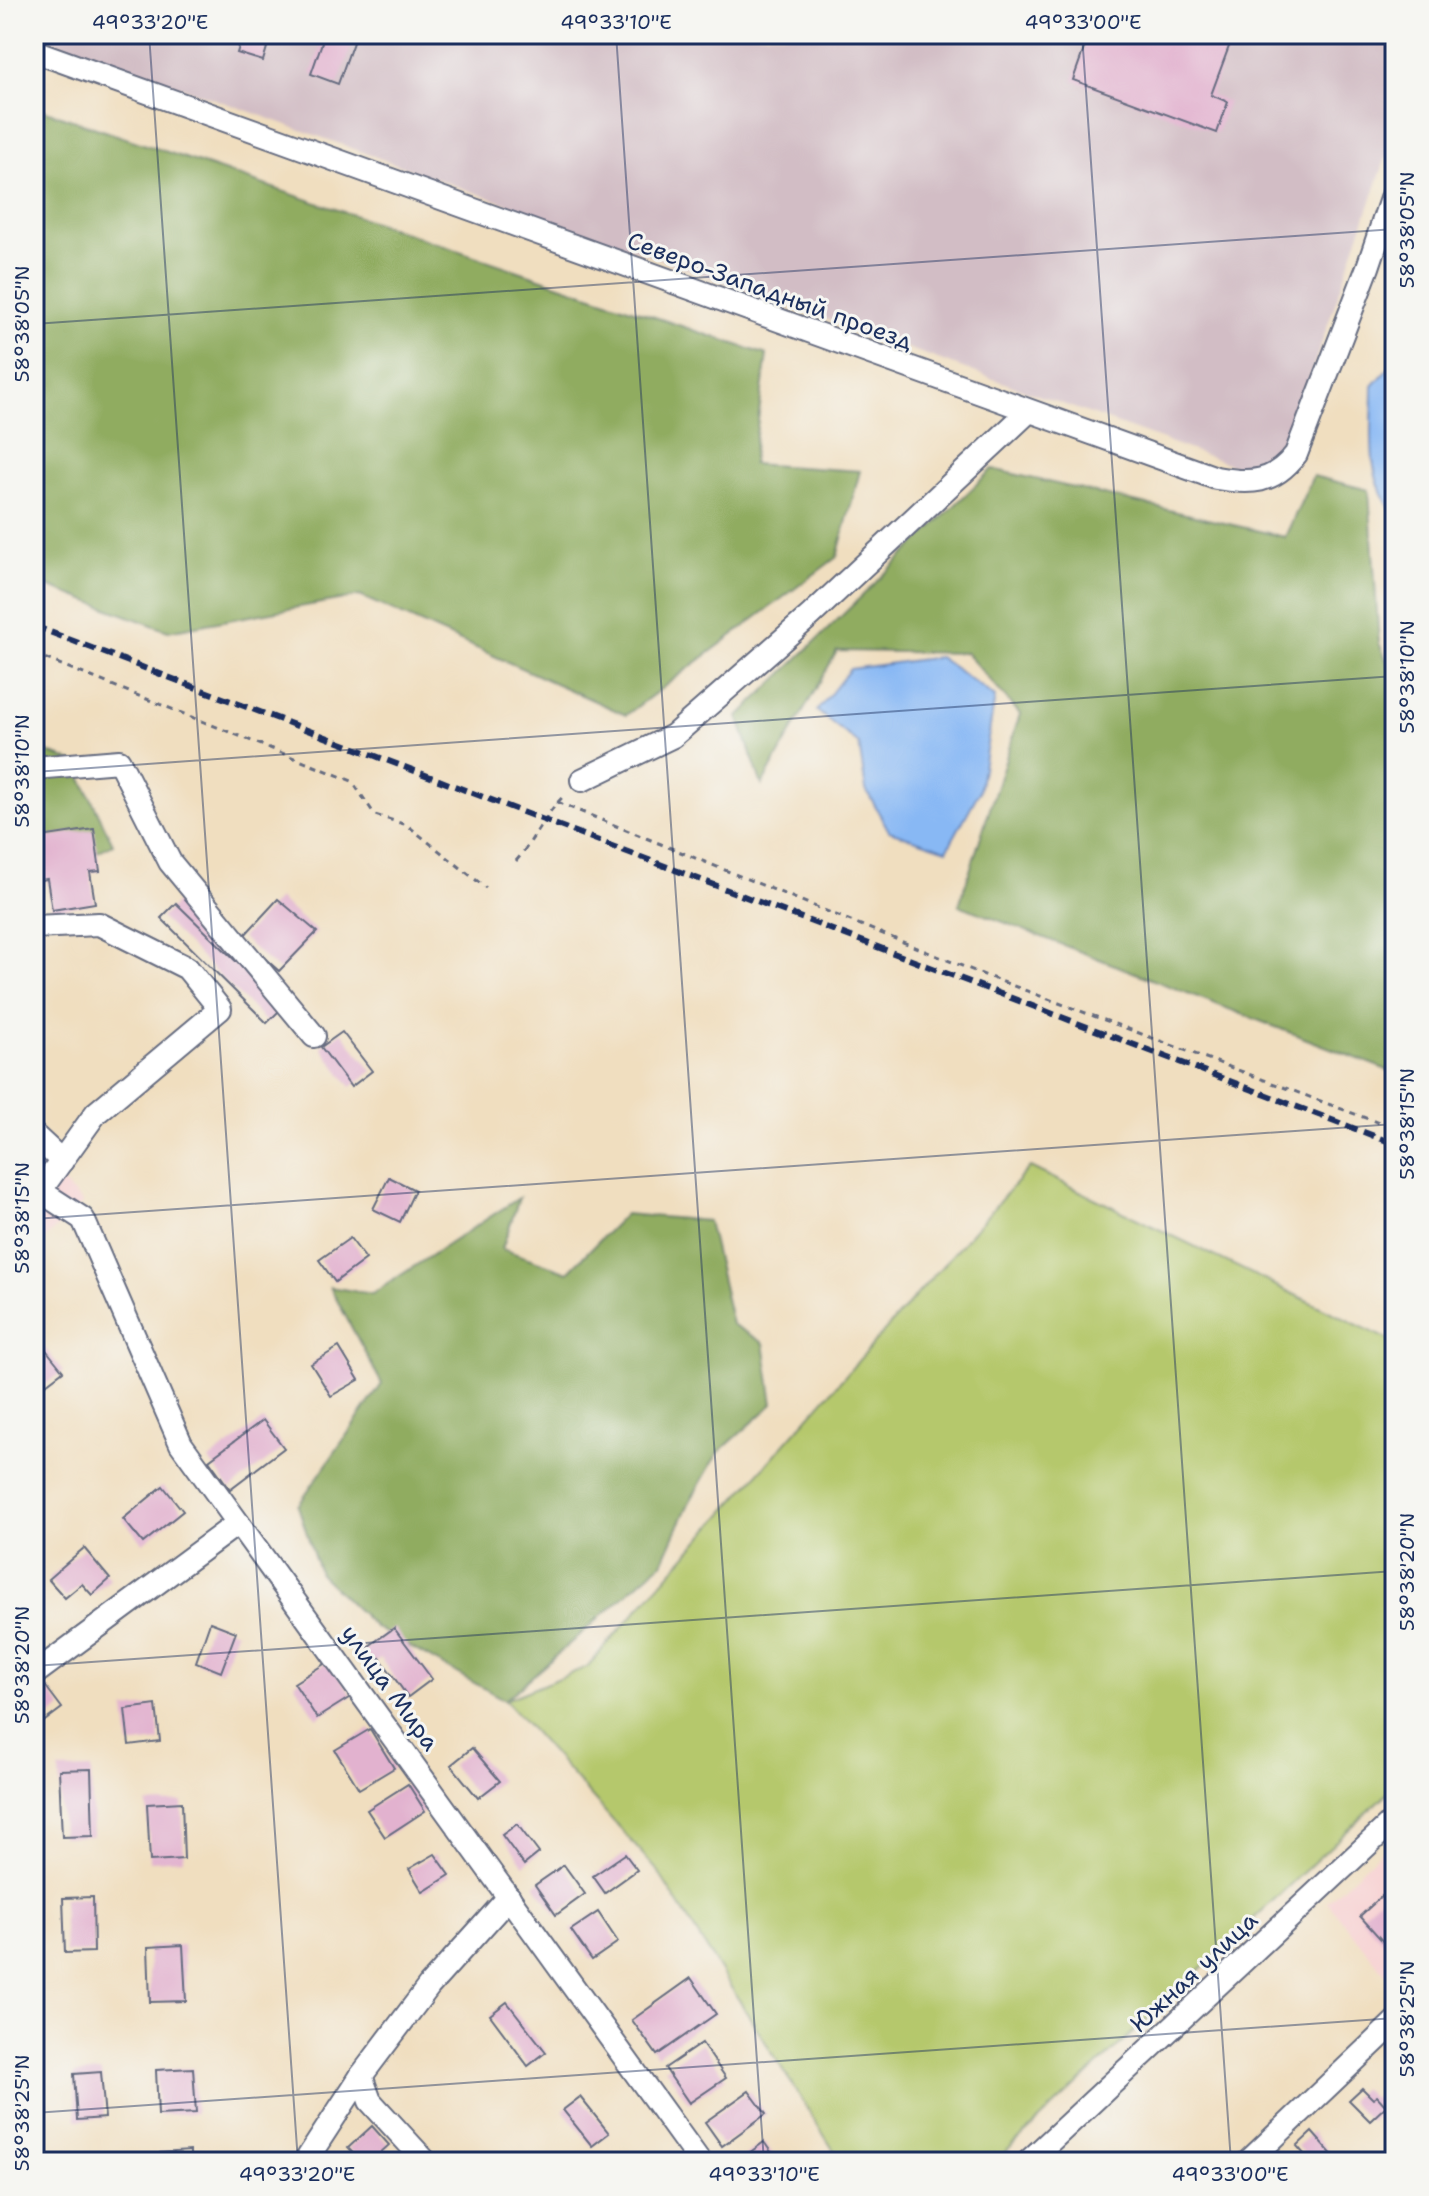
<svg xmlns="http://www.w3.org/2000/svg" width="1429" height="2196" viewBox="0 0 1429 2196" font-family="'Shantell Sans',sans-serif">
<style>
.built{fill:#f7cfd0}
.industrial{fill:#d2bdc5}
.green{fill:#b5c86c;stroke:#687c65;stroke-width:2}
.forest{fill:#90ac60;stroke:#566e5f;stroke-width:2}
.water{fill:#88b8f4;stroke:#5274a9;stroke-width:2}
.building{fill:#e2b2cf}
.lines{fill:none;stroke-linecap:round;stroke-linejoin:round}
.minor-casing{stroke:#666c80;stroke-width:26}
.path{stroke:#666c80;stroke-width:3;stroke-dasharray:6 6;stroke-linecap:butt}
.minor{stroke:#fff;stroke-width:22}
.rail{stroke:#1b2f5e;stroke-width:6;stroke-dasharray:12 6;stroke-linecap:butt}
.ticks{fill:none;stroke:#1b2f5e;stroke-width:2;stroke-opacity:0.45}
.labels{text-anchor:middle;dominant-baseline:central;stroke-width:6;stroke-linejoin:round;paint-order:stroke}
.street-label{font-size:24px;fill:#1b2f5e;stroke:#f6f6f2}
.neatline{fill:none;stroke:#1b2f5e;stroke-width:3}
.ticks-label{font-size:20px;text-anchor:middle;fill:#1b2f5e}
</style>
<rect width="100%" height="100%" fill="#f6f6f2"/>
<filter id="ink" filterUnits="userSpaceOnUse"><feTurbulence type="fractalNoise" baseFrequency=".0125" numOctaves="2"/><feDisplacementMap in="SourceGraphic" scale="16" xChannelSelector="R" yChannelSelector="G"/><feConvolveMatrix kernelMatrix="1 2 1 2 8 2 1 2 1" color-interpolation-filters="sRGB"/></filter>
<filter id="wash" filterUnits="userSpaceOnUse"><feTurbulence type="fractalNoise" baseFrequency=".006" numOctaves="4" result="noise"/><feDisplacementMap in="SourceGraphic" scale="32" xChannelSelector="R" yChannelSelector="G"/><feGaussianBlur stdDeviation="1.8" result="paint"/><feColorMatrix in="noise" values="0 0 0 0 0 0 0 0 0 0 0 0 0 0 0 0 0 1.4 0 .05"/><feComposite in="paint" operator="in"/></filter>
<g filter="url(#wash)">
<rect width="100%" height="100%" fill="#f0debf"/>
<g class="built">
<path d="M34 1156 83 1203 34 1249Z"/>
<path d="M1395 1838V1986L1327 1902Z"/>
</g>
<path class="industrial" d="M34 34H1395V132L1283 453 1238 467Z"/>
<path class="green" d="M1030 1167 1395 1343V1786L995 2162H841L657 1870 505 1700 587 1667Z"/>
<g class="forest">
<path d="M34 107 767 355 752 464 860 471 837 557 626 715 360 596 168 631 34 581Z"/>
<path d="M992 469 1285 537 1313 476 1369 490 1379 643 1395 679V1073L959 905 1020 714 966 653 837 651 762 785 738 717Z"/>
<path d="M34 747 74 762 113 844 34 883Z"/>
<path d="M519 1198 502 1249 568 1272 625 1214 708 1221 732 1324 764 1343 773 1404 718 1453 689 1503 662 1563 505 1700 376 1628 320 1574 298 1506 382 1384 330 1287 372 1294Z"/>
</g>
<g class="water">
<path d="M1395 361V515C1364 475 1373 433 1373 386Z"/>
<path d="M939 657 995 697 979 792 947 850 889 831 866 790 859 744 817 711 850 669Z"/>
</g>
<g id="blocks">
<g class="building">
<path d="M243 34H271L263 61 237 53Z"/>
<path d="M325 34H356L338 84 311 74Z"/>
<path d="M1077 34H1213L1231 41 1211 95 1228 102 1217 133 1073 80 1086 43 1075 40Z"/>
<path d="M94 829 100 871 90 872 95 903 52 910 47 879 34 881V838Z"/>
<path d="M278 899 317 932 279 971 242 938Z"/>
<path d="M176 903 283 1007 267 1023 161 918Z"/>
<path d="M342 1032 372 1071 351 1087 321 1047Z"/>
<path d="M389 1177 415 1190 400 1222 373 1209Z"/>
<path d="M350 1238 366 1259 335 1282 319 1260Z"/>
<path d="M39 1341 63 1371 34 1393V1345Z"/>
<path d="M339 1347 359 1380 331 1396 311 1364Z"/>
<path d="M263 1420 284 1448 230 1489 209 1460Z"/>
<path d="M163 1486 183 1511 143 1543 123 1519Z"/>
<path d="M84 1548 110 1579 92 1595 82 1584 65 1598 48 1579Z"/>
<path d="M210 1622 236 1632 221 1672 196 1662Z"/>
<path d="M394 1628 432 1679 408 1697 380 1658 372 1664 362 1651Z"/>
<path d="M329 1661 352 1696 317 1718 294 1683Z"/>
<path d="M44 1684 62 1708 34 1729V1691Z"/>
<path d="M156 1705 160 1741 129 1745 125 1709Z"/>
<path d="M370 1729 394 1768 359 1789 335 1750Z"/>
<path d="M472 1748 500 1781 478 1798 451 1765Z"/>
<path d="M91 1769 93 1836 62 1837 59 1770Z"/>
<path d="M408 1784 425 1811 385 1837 367 1810Z"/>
<path d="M182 1802 184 1859 150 1861 147 1804Z"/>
<path d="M517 1824 539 1853 524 1865 502 1835Z"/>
<path d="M435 1854 450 1875 423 1892 409 1869Z"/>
<path d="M625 1854 637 1870 605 1893 593 1876Z"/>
<path d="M564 1865 585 1894 556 1915 535 1885Z"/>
<path d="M1382 1896 1393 1909 1395 1907V1955L1360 1916Z"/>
<path d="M93 1897 94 1952 65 1953 63 1898Z"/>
<path d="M598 1912 618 1942 592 1960 571 1930Z"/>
<path d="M183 1945 186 2001 150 2002 148 1947Z"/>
<path d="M691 1978 716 2014 657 2055 632 2020Z"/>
<path d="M507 2002 546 2052 528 2066 490 2015Z"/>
<path d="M702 2043 726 2078 689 2103 665 2068Z"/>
<path d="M193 2068 196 2113 158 2115 156 2070Z"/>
<path d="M101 2072 105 2118 77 2120 74 2074Z"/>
<path d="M1362 2088 1373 2099 1377 2096 1386 2106 1370 2121 1349 2100Z"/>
<path d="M749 2091 766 2114 722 2146 705 2122Z"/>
<path d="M580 2097 609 2133 592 2146 563 2110Z"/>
<path d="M372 2126 389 2145 370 2162H361L348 2148Z"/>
<path d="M1312 2132 1336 2159 1332 2162H1311L1297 2146Z"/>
<path d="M764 2142 778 2162H737Z"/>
<path d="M190 2151V2162H160V2153Z"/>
</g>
</g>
</g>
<g filter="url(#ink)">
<use href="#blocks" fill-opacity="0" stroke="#666c80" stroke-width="2"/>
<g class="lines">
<defs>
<g id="minor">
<path d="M34 51 1216 478C1251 484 1273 484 1296 454L1368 267 1395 187"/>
<path d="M34 768 119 761 170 862 314 1036"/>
<path d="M582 780 673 736 811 615 1028 412"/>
<path d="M34 927 99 924 187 968 220 1009 96 1113 40 1191"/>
<path d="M34 1135 62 1161"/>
<path d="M34 1191H40L83 1219 181 1444 700 2162"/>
<path d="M34 1674 238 1523"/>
<path d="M361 2076 370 2101 426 2162"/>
<path d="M305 2162 361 2076 429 1986 509 1897"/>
<path d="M1028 2162 1395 1819"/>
<path d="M1248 2162 1395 2022"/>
</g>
</defs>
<use href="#minor" class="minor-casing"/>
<g class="path">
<path d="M34 654 352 781 375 815 407 825 486 888"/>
<path d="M557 802 987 976 1395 1129"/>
<path d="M516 861C535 839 544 814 566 794"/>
</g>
<use href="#minor" class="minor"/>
<path class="rail" d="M34 626 1395 1144"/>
</g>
</g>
<path class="ticks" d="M149 34 298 2162M616 34 764 2162M1082 34 1231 2162M34 324 1395 229M34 772 1395 676M34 1219 1395 1124M34 1666 1395 1571M34 2113 1395 2018"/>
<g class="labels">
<g class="street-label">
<text transform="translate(770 291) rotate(20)">Северо-Западный проезд</text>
<text transform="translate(390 1688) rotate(54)">улица Мира</text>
<text transform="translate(1194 1972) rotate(-43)">Южная улица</text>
</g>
</g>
<rect width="1429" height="2196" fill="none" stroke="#f6f6f2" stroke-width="88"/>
<rect x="44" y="44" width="1341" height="2108" class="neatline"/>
<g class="ticks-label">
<text x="150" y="29">49°33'20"E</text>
<text x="616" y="29">49°33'10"E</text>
<text x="1083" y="29">49°33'00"E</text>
<text transform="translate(1407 230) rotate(-90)" y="7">58°38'05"N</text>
<text transform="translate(22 324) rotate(-90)" y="7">58°38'05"N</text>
<text transform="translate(1407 677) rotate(-90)" y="7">58°38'10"N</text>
<text transform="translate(22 771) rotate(-90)" y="7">58°38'10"N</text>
<text transform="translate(1407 1124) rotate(-90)" y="7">58°38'15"N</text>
<text transform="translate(22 1218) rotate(-90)" y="7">58°38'15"N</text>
<text transform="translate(1407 1572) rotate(-90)" y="7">58°38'20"N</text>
<text transform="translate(22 1665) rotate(-90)" y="7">58°38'20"N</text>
<text transform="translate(1407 2019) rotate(-90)" y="7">58°38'25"N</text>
<text transform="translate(22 2113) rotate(-90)" y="7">58°38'25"N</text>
<text x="297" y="2181">49°33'20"E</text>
<text x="764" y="2181">49°33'10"E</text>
<text x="1230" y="2181">49°33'00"E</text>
</g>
</svg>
